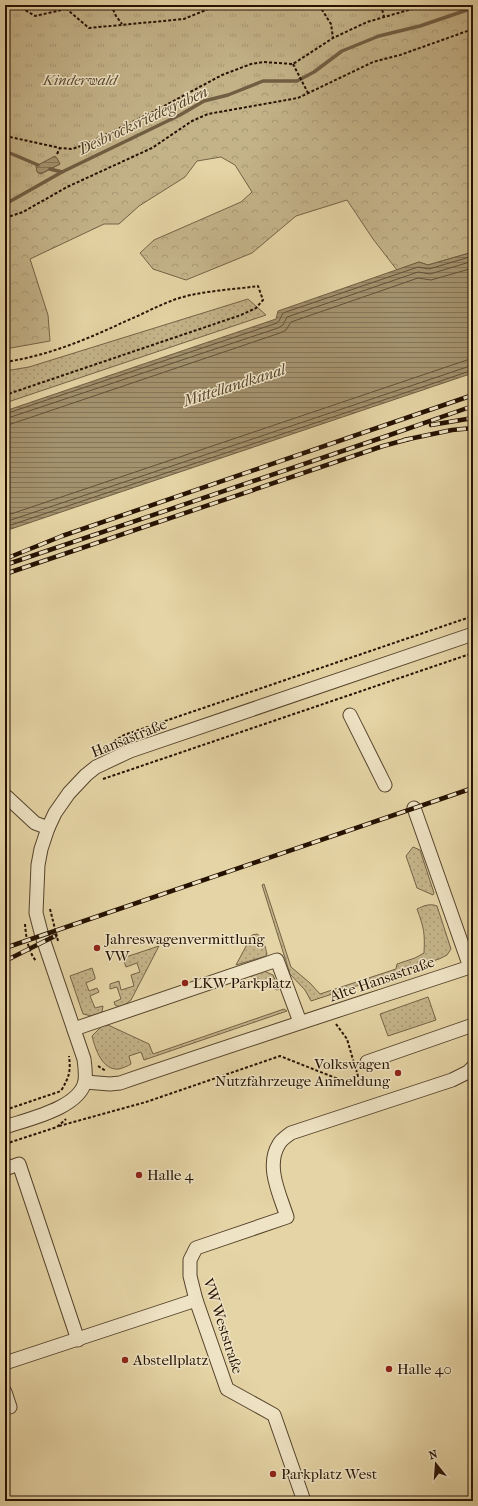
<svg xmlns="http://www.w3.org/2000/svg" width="478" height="1506" viewBox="0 0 478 1506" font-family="'IM FELL French Canon',serif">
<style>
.grass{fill:url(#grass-dots);stroke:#746246}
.forest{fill:url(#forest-crowns);stroke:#746246}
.park{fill:url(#park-tufts);stroke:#746246;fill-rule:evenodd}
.water{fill:url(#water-rules);stroke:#715e43}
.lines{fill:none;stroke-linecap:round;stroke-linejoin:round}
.shore{stroke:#645238;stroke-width:1}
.stream{stroke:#715e43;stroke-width:3.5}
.minor-casing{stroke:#55422b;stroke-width:15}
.path{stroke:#251102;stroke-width:2;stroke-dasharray:3 2;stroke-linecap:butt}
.minor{stroke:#eee3c4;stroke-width:13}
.rail-casing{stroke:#251102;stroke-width:4.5}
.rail{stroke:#eee3c4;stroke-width:3;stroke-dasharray:9;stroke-linecap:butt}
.poi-dot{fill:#8f2418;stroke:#eee3c4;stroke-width:1.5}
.labels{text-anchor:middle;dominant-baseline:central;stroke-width:3;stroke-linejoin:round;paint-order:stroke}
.park-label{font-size:15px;font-style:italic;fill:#5d4a31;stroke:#eee3c4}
.street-label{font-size:15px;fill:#251102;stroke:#eee3c4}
.poi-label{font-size:15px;fill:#251102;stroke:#eee3c4;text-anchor:start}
.water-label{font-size:16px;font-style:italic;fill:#58452d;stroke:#eee3c4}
</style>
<defs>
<pattern id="grass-dots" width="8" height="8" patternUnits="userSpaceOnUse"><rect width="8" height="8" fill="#c4b389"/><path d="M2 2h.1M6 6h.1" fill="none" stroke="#a89975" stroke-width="1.8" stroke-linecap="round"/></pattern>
<pattern id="forest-crowns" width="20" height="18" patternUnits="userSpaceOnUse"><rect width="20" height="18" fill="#c4b389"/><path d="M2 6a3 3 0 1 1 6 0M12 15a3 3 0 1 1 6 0" fill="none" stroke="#a89975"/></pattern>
<pattern id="park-tufts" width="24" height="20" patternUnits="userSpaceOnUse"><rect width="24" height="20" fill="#c4b389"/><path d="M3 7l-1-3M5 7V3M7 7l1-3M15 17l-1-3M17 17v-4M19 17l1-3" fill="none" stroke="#a89975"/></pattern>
<pattern id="water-rules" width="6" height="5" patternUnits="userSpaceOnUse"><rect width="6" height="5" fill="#a4926e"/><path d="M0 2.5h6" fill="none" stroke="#857658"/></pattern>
</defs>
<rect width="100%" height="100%" fill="#e5d4a5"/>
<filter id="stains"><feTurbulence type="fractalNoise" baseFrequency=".005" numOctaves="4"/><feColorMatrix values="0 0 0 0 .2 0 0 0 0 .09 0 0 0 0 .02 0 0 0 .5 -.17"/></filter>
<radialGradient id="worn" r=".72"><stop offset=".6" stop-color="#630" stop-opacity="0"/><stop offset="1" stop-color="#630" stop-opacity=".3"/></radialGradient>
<g class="grass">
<path d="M248 299 266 315 5 403V371L29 367Z"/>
<path d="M413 847 420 850 434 893 433 895 417 888 406 856Z"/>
<path d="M264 884 291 967 310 983 320 994 396 969 397 964 415 958 424 953C425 933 424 928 417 909 423 906 430 903 437 906L451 949 447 955 439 959 311 1001 305 990 290 974 262 885Z"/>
<path d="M257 934C264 938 265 947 267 954L266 956 236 965 252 935Z"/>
<path d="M159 946 131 1000 126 1004 119 1007 115 1005 114 1002 121 999 117 987 110 989V984L119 981 121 990 134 986 131 975 140 972 137 963 126 967 123 958Z"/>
<path d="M92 968 95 977V979L86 983 89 991 97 988 99 992 90 996 95 1008 103 1006 102 1012 92 1016 83 1014 70 976Z"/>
<path d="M264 971 273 975 279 989 277 990 250 976V974Z"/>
<path d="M428 997 436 1020 388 1036 380 1014Z"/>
<path d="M284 1009 287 1011 144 1060 141 1052 129 1056 131 1064C128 1066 123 1068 119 1069 102 1071 95 1048 92 1036L102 1026 108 1025 149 1044 153 1054Z"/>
</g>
<path class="forest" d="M5 5H473V252L428 265 419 262 397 270 373 239 347 200 296 216 252 253 186 280 153 269 140 253 154 240 241 202 252 192 235 165 221 157 197 161 185 177 139 206 119 224H104L30 259 48 315 50 341 5 349Z"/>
<path class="park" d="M5 5H473V8L420 26 379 36 342 51 314 72 297 81H263L228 95 204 101 180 115 62 172 9 202 5 201ZM55 157 60 164 41 174 36 166Z"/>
<g class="water">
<path d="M55 156 57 158 60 164 40 174 37 172 36 166Z"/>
<path d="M473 252V373L5 531V411L276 319 278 311 419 262 428 265Z"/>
</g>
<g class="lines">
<g class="shore">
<path d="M5 414 277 323 279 321 283 313 418 267 429 269 473 256"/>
<path d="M5 419 278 328 283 325 287 317 418 272 430 274 473 261"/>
<path d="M5 425 11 424 280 333 286 330 291 322 418 278 431 280 473 268"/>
<path d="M5 516 467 360 473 359"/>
<path d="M5 522 473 365"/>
<path d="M5 527 473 370"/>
</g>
<g class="stream">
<path d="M5 151 38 165"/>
<path d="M50 169 62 172"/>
<path d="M5 201 9 202 62 172 180 115 204 101 228 95 263 81H297L314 72 342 51 379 36 420 26 473 8"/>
</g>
<defs>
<g id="minor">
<path d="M350 715 385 785"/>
<path d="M5 798 7 797 35 823 48 828"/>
<path d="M414 808 470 967"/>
<path d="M74 1029 277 960 300 1022"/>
<path d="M367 1062 473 1025"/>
<path d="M85 1082 110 1084 120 1083C237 1043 355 1005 473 966"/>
<path d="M5 1127C28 1119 80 1108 85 1081 86 1073 85 1066 84 1059L42 936 36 913 38 865 41 849 48 828 55 813 69 793 86 775 96 767 130 751 473 634"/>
<path d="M5 1169 19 1164 78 1340"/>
<path d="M5 1363 196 1300"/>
<path d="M5 1392 10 1407"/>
<path d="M304 1501 274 1415 227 1389 196 1300 190 1276V1260L196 1248 287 1217C280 1195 265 1166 279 1144 281 1140 287 1136 291 1133L452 1080 468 1072 473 1067"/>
</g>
</defs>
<use href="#minor" class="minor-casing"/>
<g class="path">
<path d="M17 5 35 16 66 9"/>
<path d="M62 5 89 28 184 19 218 5"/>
<path d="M111 5 116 16 122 24"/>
<path d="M319 5 331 24 333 38"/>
<path d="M381 5 384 17"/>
<path d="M293 64 308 93"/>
<path d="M5 138 10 137 60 148 72 149 84 145 151 113 222 75 251 64 263 62 293 64 333 38 367 22 426 5"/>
<path d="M57 154 60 148"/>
<path d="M5 215 11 216 23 212 67 187 152 148 192 121 208 114 298 98 373 62 400 55 473 29"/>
<path d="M5 362C47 356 88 339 126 321 141 315 155 307 171 301 195 291 231 290 258 286L263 300 256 308 241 315 5 395"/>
<path d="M97 752 124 735 473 616"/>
<path d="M103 779 473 653"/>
<path d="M50 909 58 941"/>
<path d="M25 924C26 937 28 951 36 961"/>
<path d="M336 1024 347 1039 354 1063"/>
<path d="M98 1066 106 1071"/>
<path d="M356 1069 360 1084"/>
<path d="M5 1110 61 1091C69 1077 71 1072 69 1056"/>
<path d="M59 1126 146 1102 280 1056 356 1086 367 1082"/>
<path d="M5 1144 57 1127 66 1119"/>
</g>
<use href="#minor" class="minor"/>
<defs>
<g id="rail">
<path d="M431 425 473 418"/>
<path d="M404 440 452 430 473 428"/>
<path d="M5 559 62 536 473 395"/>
<path d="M5 565 384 437 473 406"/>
<path d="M5 574 383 446 409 439"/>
<path d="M5 948 473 788"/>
<path d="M5 961 55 936"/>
</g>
</defs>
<use href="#rail" class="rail-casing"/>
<use href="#rail" class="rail"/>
</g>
<g class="poi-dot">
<circle cx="97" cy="948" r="4"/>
<circle cx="185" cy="983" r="4"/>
<circle cx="398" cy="1073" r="4"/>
<circle cx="139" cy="1175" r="4"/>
<circle cx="125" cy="1360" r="4"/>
<circle cx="389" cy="1369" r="4"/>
<circle cx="273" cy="1474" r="4"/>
</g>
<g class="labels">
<g class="park-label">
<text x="80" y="80">Kinderwald</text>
</g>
<g class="street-label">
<text transform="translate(129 738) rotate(-22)">Hansastraße</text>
<text transform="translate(382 979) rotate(-19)">Alte Hansastraße</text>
<text transform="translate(223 1326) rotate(72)">VW Weststraße</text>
</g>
<g class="poi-label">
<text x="105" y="939">Jahreswagenvermittlung<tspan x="105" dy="17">VW</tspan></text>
<text x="193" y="983">LKW Parkplatz</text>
<text x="390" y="1064" text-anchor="end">Volkswagen<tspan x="390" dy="17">Nutzfahrzeuge Anmeldung</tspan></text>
<text x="147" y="1175">Halle 4</text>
<text x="133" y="1360">Abstellplatz</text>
<text x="397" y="1369">Halle 40</text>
<text x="281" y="1474">Parkplatz West</text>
</g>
<g class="water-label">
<text transform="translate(143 120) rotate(-25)">Desbrocksriedegraben</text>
<text transform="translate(234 385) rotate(-18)">Mittellandkanal</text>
</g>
</g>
<rect width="478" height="1506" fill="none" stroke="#e5d4a5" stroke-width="20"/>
<rect x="6" y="6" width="466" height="1494" fill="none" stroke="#251102" stroke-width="2"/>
<rect x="10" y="10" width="458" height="1486" fill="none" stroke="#251102"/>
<g transform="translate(436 1464) rotate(343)" stroke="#eee3c4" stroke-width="3" paint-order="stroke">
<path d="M0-3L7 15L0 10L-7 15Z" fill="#251102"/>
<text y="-6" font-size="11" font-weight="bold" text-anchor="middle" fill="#251102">N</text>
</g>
<rect width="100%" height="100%" filter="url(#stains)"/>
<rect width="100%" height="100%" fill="url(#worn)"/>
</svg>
